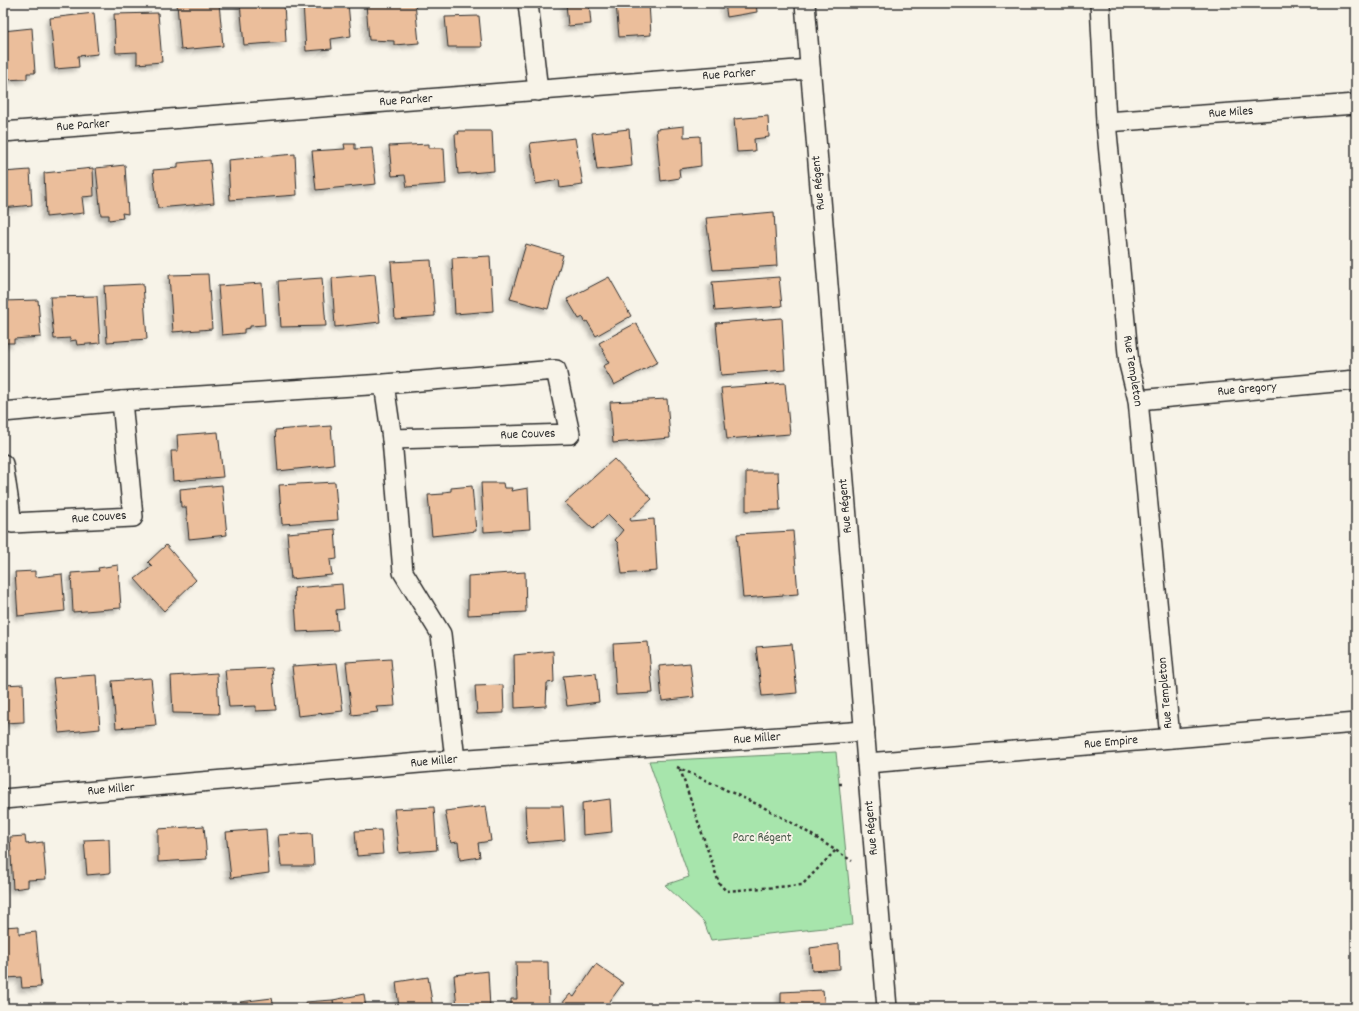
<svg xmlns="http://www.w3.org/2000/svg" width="1359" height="1011" viewBox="0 0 1359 1011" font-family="Dekko,sans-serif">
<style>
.green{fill:#a7e5ac;stroke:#69886c}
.building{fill:#ebbe9b;stroke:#2b2b2b;filter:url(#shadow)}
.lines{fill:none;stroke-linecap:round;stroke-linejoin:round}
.minor-casing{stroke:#2b2b2b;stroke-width:22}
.path{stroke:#2b2b2b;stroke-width:2.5;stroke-dasharray:3 3;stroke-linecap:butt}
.minor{stroke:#f7f3e8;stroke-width:19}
.labels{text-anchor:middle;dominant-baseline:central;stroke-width:3.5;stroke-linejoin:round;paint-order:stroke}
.street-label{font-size:13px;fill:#2b2b2b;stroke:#f7f3e8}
.park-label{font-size:13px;fill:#4a5a4b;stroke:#f7f3e8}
</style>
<defs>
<filter id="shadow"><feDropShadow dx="-3.5" dy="3.5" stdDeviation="2" flood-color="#0004"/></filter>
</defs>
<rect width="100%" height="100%" fill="#f7f3e8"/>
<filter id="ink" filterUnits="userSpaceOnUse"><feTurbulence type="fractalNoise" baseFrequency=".025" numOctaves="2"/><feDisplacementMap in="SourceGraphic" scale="8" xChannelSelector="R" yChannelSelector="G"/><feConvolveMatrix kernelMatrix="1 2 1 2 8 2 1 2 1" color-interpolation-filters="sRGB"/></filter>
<g filter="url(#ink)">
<path class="green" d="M836 752 853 925 711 940 704 922 665 885 689 877 649 761Z"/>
<g class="building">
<path d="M219 3 223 46 181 50 177 4Z"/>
<path d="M240 3H284L286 42 244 45Z"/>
<path d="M303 3H348L351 36 331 39 332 49 306 51Z"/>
<path d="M379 3H415L419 43 394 45V41L369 40 366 4Z"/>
<path d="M566 3H589L591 24 568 26Z"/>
<path d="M616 3H649L651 35 619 37Z"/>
<path d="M725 3H756L757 12 727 17Z"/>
<path d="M94 13 98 54 78 56 79 67 55 69 50 18Z"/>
<path d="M158 13 162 62 137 64V52L116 53 114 14Z"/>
<path d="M479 16 482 47H448L445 17Z"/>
<path d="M32 28 35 73H27V79L3 80V31Z"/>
<path d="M768 116 769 137 754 139 755 151 737 152 734 119Z"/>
<path d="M684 126V137L700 136 701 166 679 169 680 178 661 181 656 129Z"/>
<path d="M629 129 632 166 597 170 592 133Z"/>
<path d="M458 131H492L494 171 458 174 455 134H459Z"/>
<path d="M575 138 583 185 560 188 559 180 536 184 530 143Z"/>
<path d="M344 144H355V149L372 148 376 184 316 190 312 151 345 149Z"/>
<path d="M429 144V148H444L446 184 407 187 405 175 392 176 389 146Z"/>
<path d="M295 154 297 195 230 200 228 160Z"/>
<path d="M210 160 214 203 158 208 153 170 178 168V163Z"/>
<path d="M125 165 128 214 122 213 123 218 109 220V215H101L96 168Z"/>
<path d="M93 168 94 196 82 197 84 213 46 217 44 173Z"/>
<path d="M30 170 32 205 3 208V172Z"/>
<path d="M774 212 777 266 713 270 706 218Z"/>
<path d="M526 244 563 255 548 309 510 299Z"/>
<path d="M490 256 493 311 455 314 452 258Z"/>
<path d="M431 260 435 316 395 319 391 262Z"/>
<path d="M208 274 212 329 173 332 169 275Z"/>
<path d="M375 274 380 322 335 327 332 278Z"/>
<path d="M609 277 631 316 596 336 587 321 585 322 583 317 579 319 567 299Z"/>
<path d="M779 277 782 306 715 311 712 282Z"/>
<path d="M322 278 326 326 281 327 278 281Z"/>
<path d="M262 283 265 325 250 326V328L244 329V333L222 335 218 286Z"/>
<path d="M143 284 147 339 107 342 104 286Z"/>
<path d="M97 296 100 343 77 345 76 340 70 341V338L54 339 50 297Z"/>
<path d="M38 300 41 337 14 339V343H3V301Z"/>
<path d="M782 318 785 370 721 375 716 323Z"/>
<path d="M636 323 658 362 614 385 603 366 609 363 606 358H607L599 343Z"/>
<path d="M785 383 790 434 727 439 721 388Z"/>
<path d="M667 399 670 438 613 443 610 402Z"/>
<path d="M331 426 334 465 278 471 275 430Z"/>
<path d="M218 432 223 477 173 481 171 451H178L177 435Z"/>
<path d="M614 459 652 499 630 519 631 521 654 519 657 571 622 574 618 543 615 540 623 530 608 515 593 529 565 503Z"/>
<path d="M746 472H778L780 510 746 511Z"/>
<path d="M335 482 338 520 282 524 279 485Z"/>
<path d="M481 483H503L504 488H512L511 491 528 488 530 529 484 532Z"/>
<path d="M222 485 227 535 189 539 186 507H181L180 489Z"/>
<path d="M472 486 476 531 432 536 428 495 444 494V492L451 491V488Z"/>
<path d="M335 529 337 559 330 560 332 575 291 579 287 533Z"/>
<path d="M793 531 798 594 743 598 737 534Z"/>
<path d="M166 545 196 580 164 611 135 579 152 566 148 562Z"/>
<path d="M118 565 121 608 73 612 71 573 99 571 98 568Z"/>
<path d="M35 571V577L62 574 65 611 18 616 15 572Z"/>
<path d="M525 572 526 612 468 615V576Z"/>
<path d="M342 584 344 609 336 610 338 630 297 632 294 588Z"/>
<path d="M648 642 653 693 616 695 613 644Z"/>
<path d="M792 644 797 693 762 696 756 647Z"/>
<path d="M553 651 554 682 547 683 546 706 515 708 514 655Z"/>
<path d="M391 659 395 706 376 707 378 712 352 715 346 662Z"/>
<path d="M337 663 343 711 298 716 292 666Z"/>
<path d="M690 663 694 697 662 701 659 666Z"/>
<path d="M272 668 276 710 256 711V706L229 707 225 670Z"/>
<path d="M217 673 219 714 173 713 171 676Z"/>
<path d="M596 673 599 702 567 706 563 676Z"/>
<path d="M96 675 100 729 59 733 53 678Z"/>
<path d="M151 678 156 725 116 728 112 681Z"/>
<path d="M23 684 24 722 3 723V685Z"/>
<path d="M503 685 504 713 477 714 475 686Z"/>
<path d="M610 799 612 832 583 835 582 803Z"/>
<path d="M486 806 491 841 478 843 480 857 460 860 458 842 451 843 445 811Z"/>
<path d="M525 806H563L565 840 527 843Z"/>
<path d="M434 807 437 850 399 853 394 809Z"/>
<path d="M204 826 207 859 158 862V829Z"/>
<path d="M266 829 269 873 231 878 226 832Z"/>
<path d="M381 830 383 854 357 856 355 831Z"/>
<path d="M312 833 314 866H281L278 835Z"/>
<path d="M25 836 26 844 43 842 46 879 28 880V887L13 889 10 837Z"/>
<path d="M109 839 110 873 87 875 84 840Z"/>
<path d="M19 926V934L36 932 41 987 22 988 21 977 7 978 3 927Z"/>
<path d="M839 944 840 969 812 971 810 948Z"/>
<path d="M516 962H548L549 1008H511V999H517Z"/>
<path d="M596 964 623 983 605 1008H566L561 1005 570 994 574 997Z"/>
<path d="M488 971 490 1008H457L454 975Z"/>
<path d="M428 977 433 1008H399L396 982Z"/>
<path d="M823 990 825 1008H781V992Z"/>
<path d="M364 994 366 1008H334L333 1000Z"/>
<path d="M272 998 274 1008H241L240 1002Z"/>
<path d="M333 1000 334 1008H306L305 1002Z"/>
</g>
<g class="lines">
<defs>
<g id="minor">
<path d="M528 3 538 91"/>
<path d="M805 3 887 1008"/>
<path d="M1100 3 1106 122 1129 364 1138 400 1170 738"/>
<path d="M1106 122 1356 104"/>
<path d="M3 132 810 69"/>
<path d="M1138 400 1356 380"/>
<path d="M3 412 122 401 384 384 556 370 570 434 392 439 384 384"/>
<path d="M392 439 403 572 441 634 455 760"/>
<path d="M3 464 12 523 133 517 122 401"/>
<path d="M867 763 1356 723"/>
<path d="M3 799 455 760 865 731"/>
</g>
</defs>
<use href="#minor" class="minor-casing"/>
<g class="path">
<path d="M677 767 763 807 801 828 852 861"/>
<path d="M680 769 719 883 726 891 802 885 836 850"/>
<path d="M839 784H842"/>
</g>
<use href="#minor" class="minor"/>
</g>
</g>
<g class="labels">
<g class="street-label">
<text transform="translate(729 75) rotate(-4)">Rue Parker</text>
<text transform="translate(406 101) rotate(-4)">Rue Parker</text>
<text transform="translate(1231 113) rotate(-4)">Rue Miles</text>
<text transform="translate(83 126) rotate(-4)">Rue Parker</text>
<text transform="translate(819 183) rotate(-95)">Rue Régent</text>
<text transform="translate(1132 371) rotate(81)">Rue Templeton</text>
<text transform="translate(1247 390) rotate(-5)">Rue Gregory</text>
<text transform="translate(528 435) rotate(-2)">Rue Couves</text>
<text transform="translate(846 506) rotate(-95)">Rue Régent</text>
<text transform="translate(99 518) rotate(-4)">Rue Couves</text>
<text transform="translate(1166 693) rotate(-95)">Rue Templeton</text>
<text transform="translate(757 739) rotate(-4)">Rue Miller</text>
<text transform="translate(1111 743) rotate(-5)">Rue Empire</text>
<text transform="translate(434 762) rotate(-5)">Rue Miller</text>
<text transform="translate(111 790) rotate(-5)">Rue Miller</text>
<text transform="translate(872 828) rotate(-95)">Rue Régent</text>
</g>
<g class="park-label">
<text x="762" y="838">Parc Régent</text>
</g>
</g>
<rect width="1359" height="1011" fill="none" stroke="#f7f3e8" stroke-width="16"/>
<rect x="8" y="8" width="1343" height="995" fill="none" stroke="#2b2b2b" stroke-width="1.5" filter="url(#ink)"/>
</svg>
